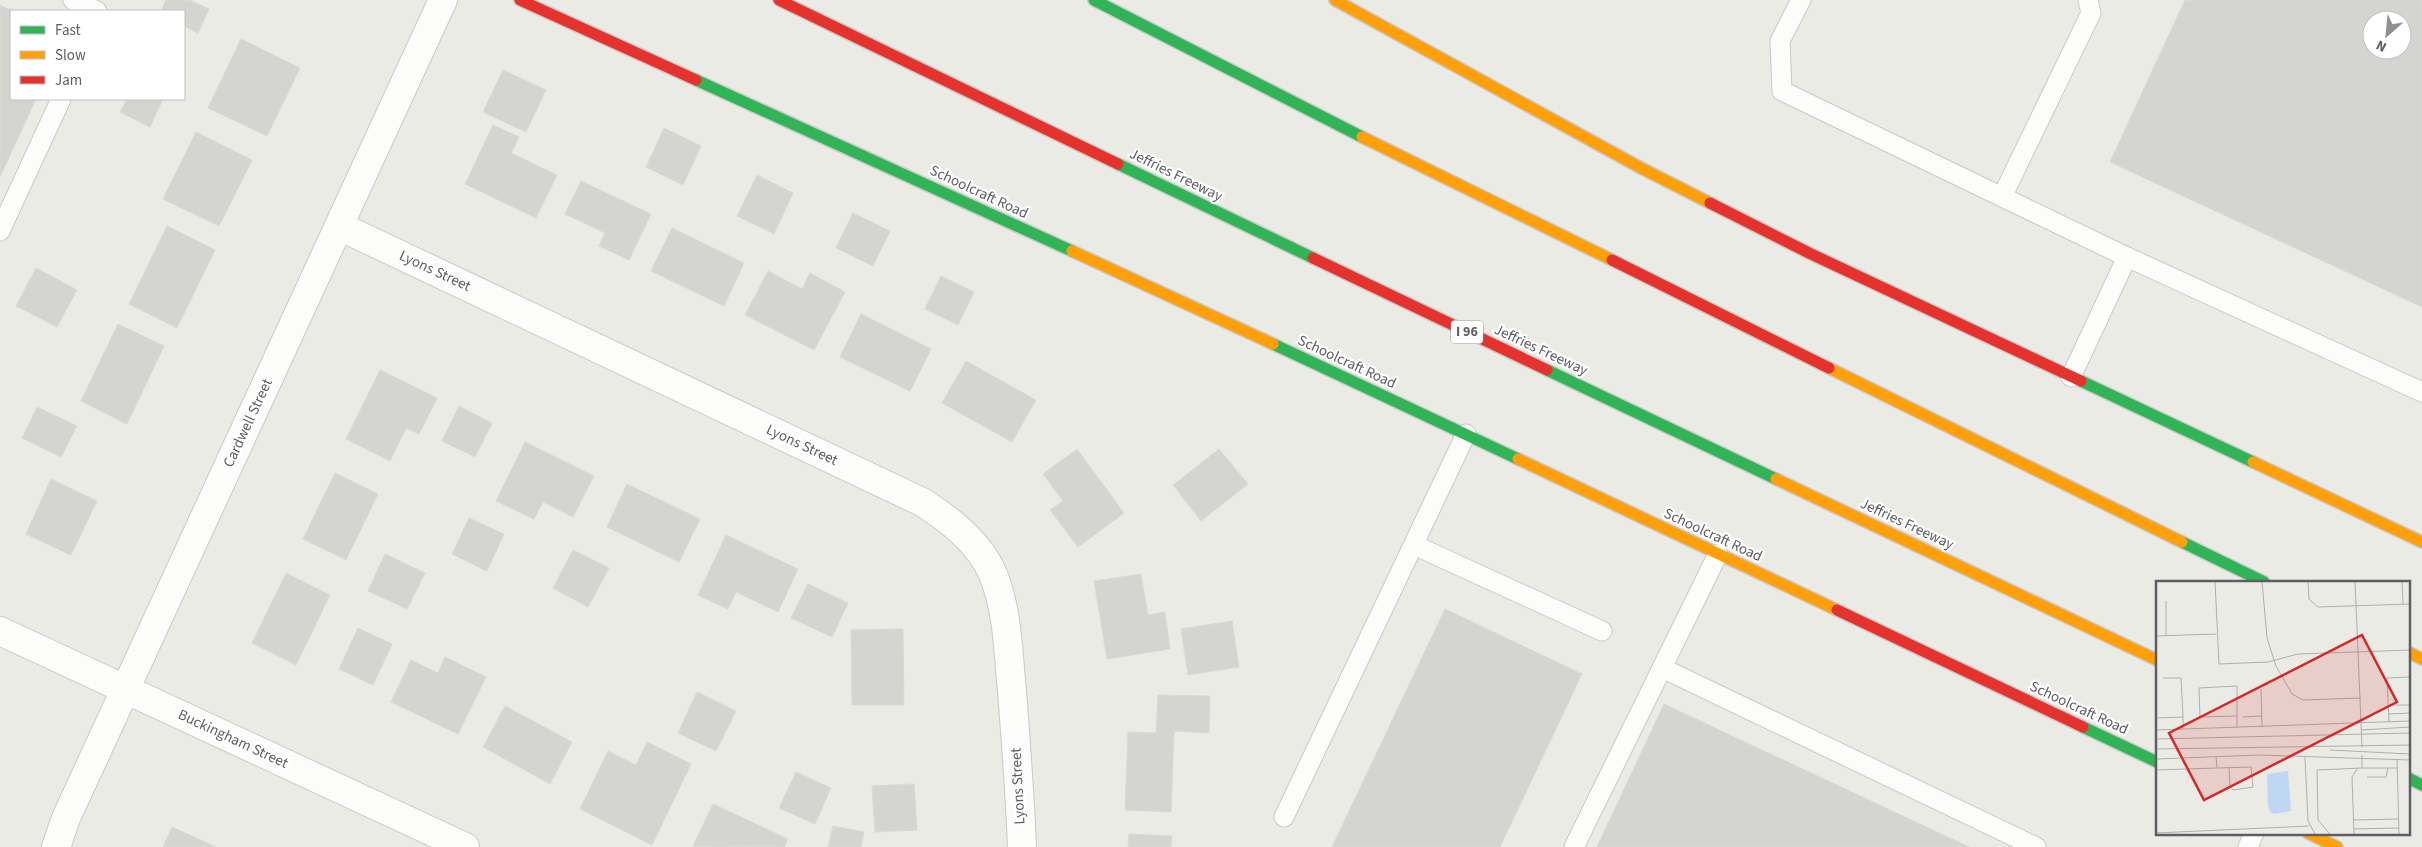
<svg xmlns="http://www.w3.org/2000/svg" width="2422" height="847" viewBox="0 0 2422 847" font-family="'Source Sans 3',sans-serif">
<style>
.building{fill:#d4d4d1;stroke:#dad9d5;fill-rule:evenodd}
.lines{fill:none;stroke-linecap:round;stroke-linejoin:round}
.lane-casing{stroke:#c8c9c8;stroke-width:21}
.street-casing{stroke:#c8c9c8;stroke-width:30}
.fast-casing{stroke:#c9c9c9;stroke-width:14}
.slow-casing{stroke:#c9c9c9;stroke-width:14}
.jam-casing{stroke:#c9c9c9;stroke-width:14}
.lane{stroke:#fcfcfb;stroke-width:19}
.street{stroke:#fcfcfb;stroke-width:28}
.fast{stroke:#30b455;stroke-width:11}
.slow{stroke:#ff9f0a;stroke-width:11}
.jam{stroke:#e5322d;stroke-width:11}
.labels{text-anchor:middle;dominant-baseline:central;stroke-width:4.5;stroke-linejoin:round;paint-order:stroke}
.shield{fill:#fff;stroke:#8d8e92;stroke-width:1}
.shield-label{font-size:14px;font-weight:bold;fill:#5c5e63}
.street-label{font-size:15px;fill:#5c5e63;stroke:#fff}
.inset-road{fill:none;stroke:#aeafae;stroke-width:1}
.view{fill:#d62828;fill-opacity:0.15;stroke:#d62828;stroke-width:2.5}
.inset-edge{fill:none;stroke:#5c5e63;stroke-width:2.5}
</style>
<rect width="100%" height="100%" fill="#ebebe6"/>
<g class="building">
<path d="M166 0H190L209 9 198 33 184 26V11H161Z"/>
<path d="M2185 0H2422V307L2110 162ZM2372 20H2402V50H2372Z"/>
<path d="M0 5 13 11 11 99H36L0 177Z"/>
<path d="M241 39 300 68 267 136 208 108Z"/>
<path d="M503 70 546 90 526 132 483 112Z"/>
<path d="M127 99H163L150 127 120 112Z"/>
<path d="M493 125 519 137 511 153 557 175 536 218 465 184Z"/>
<path d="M664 128 701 146 683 185 646 167Z"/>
<path d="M196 132 252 160 219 226 163 199Z"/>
<path d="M757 175 793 193 774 234 737 216Z"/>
<path d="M581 181 651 214 629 260 599 246 605 233 565 214Z"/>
<path d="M853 213 890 231 873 266 836 248Z"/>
<path d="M167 226 215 250 177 328 129 304Z"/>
<path d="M672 228 744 263 724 306 651 271Z"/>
<path d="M36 268 77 290 57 327 16 306Z"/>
<path d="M768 271 802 289 810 273 845 292 814 350 745 315Z"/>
<path d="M941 276 974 292 958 325 925 309Z"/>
<path d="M861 314 931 349 910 391 840 357Z"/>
<path d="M118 324 164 346 127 424 81 401Z"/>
<path d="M966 361 1036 400 1012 442 942 403Z"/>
<path d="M380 370 437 398 419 434 406 428 390 461 346 439Z"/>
<path d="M459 406 492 423 475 457 442 441Z"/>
<path d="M37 407 77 426 61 457 22 438Z"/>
<path d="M525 442 594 476 573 517 543 502 534 519 496 501Z"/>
<path d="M1077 449 1124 513 1078 547 1050 510 1063 501 1043 474Z"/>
<path d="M1219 449 1248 484 1201 521 1173 485Z"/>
<path d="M335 473 378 494 346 560 303 539Z"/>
<path d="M51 479 97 501 71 555 26 534Z"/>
<path d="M627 484 700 519 679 562 607 527Z"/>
<path d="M469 518 504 534 487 571 452 554Z"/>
<path d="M726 535 798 569 778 612 736 592 728 609 698 595Z"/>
<path d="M573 550 609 568 588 607 553 588Z"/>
<path d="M385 554 425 573 407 609 368 591Z"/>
<path d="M286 573 330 595 296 665 252 643Z"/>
<path d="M1141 574 1148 615 1165 612 1170 649 1107 659 1094 581Z"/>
<path d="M808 584 848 603 832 637 791 618Z"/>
<path d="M1445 609 1582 674 1500 847H1332Z"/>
<path d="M1232 621 1239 667 1188 675 1181 629Z"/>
<path d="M358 628 392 644 373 685 339 669Z"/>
<path d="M903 629 904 705H852L851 630Z"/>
<path d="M445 657 486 677 458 734 391 702 411 660 438 673Z"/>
<path d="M697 692 736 711 716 751 678 733Z"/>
<path d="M1158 695 1210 696 1209 733 1174 731 1171 812 1125 810 1128 732 1156 733Z"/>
<path d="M1664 704 1969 847H1597Z"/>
<path d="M505 706 572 742 550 784 483 747Z"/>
<path d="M647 742 691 764 652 845 580 809 608 751 636 765Z"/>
<path d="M796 772 831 788 815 824 779 808Z"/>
<path d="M914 784 917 830 875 832 872 786Z"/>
<path d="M713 804 788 839 784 847 693 846Z"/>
<path d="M833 826 864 832 861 847H828Z"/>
<path d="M172 827 216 847H163Z"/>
<path d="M1129 834 1172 836 1171 847H1128Z"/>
</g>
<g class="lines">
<defs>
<g id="lane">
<path d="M73 0 97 11"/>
<path d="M1801 0 1780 41 1782 91 2127 257 2071 377"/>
<path d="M2002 197 2091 13 2088 0"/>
<path d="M0 231 61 99"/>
<path d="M2127 257 2422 392"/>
<path d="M1414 545 1602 631"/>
<path d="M1662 668 2036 847"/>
<path d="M1284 817 1466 434"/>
<path d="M1574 847 1718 554"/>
<path d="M2248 847 2254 833"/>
</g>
<g id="street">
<path d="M339 226 922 502C950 520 979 542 993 574 1008 612 1008 651 1012 691 1016 743 1020 795 1022 847"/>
<path d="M0 631 465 847"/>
<path d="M56 847 66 818 443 0"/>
</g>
<g id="fast">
<path d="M1094 0 1362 137"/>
<path d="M696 80 1072 251"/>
<path d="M1118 164 1313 258"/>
<path d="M1273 344 1518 459"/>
<path d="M1547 370 1776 479"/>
<path d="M2081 381 2253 462"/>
<path d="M2182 542 2264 582"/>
<path d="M2083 727 2157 762"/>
<path d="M2408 778 2422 785"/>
</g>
<g id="slow">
<path d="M1335 0 1641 168 1710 203"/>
<path d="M1362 137 1612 260"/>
<path d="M1072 251 1273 344"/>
<path d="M1829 368 2182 542"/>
<path d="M1518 459 1837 610"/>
<path d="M2253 462 2422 542"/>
<path d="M1776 479 2157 660"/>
<path d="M2408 652 2422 659"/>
<path d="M2308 833 2337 847"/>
</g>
<g id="jam">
<path d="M520 0 696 80"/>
<path d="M779 0 1118 164"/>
<path d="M1710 203 1809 253 2081 381"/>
<path d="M1313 258 1547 370"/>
<path d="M1612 260 1829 368"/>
<path d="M1837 610 2083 727"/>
</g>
</defs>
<use href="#lane" class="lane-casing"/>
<use href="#street" class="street-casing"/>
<use href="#fast" class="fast-casing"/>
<use href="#slow" class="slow-casing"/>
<use href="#jam" class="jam-casing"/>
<use href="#lane" class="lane"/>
<use href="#street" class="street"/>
<use href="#fast" class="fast"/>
<use href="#slow" class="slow"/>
<use href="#jam" class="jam"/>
</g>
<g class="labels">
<rect class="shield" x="1451" y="320.5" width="32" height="23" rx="4"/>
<g class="shield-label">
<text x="1467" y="332">I 96</text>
</g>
<g class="street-label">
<text transform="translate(1176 175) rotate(26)">Jeffries Freeway</text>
<text transform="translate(979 192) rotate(25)">Schoolcraft Road</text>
<text transform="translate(435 271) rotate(25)">Lyons Street</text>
<text transform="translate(1541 350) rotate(25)">Jeffries Freeway</text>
<text transform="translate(1347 362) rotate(25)">Schoolcraft Road</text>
<text transform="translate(248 423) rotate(-65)">Cardwell Street</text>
<text transform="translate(802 445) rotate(25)">Lyons Street</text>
<text transform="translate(1907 524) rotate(25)">Jeffries Freeway</text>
<text transform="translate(1713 535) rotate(25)">Schoolcraft Road</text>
<text transform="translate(2079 708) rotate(25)">Schoolcraft Road</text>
<text transform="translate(233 739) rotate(25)">Buckingham Street</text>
<text transform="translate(1018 786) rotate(-93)">Lyons Street</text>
</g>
</g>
<g transform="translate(2156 581)">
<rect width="254" height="254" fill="#ebebe6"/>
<path d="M132 190 135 230 118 233 114 231 112 224 111 193Z" fill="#bed6f1"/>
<path class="inset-road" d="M59 0 63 83 112 81 142 73 254 69M106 0 111 57 120 85 136 113 147 119 205 117M152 0 153 18 162 26 254 23M199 0 206 166M246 0 247 23M10 20V54M0 55 60 53M7 97H25L27 136M105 108 106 146M232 124H254M233 133 254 132M81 135 44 136 43 107 81 105V147M87 136 106 135M0 137 27 136V148M233 141 231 97 254 96M0 149 254 140M205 149 254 146M0 158 254 152M0 168 254 164M174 169 254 173M60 175 61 187 95 186 97 206 77 209 74 205 73 187M149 176 152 240 159 253M0 178 103 174 254 179M241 178 243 253M206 187H241M0 189 61 187M211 196H230L232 187M197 239 242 238M198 248 243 247M0 252 153 245M174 253 162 239 161 189 206 187V174M198 253 196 196 201 188"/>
<path class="view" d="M206 54 241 121 48 219 13 152Z"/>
<rect width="254" height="254" class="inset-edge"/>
</g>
<rect x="10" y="10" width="175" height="90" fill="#ffffff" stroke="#bebfc1"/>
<rect x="20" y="26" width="25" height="8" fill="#30b455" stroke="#bebfc1"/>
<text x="55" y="35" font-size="15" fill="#5c5e63">Fast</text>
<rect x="20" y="51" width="25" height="8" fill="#ff9f0a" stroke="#bebfc1"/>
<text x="55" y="60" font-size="15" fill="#5c5e63">Slow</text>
<rect x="20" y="76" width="25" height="8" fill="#e5322d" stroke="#bebfc1"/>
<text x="55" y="85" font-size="15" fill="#5c5e63">Jam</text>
<g transform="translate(2387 35) rotate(207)"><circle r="24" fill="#ffffff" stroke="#bebfc1"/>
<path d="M0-4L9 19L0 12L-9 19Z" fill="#8e8f91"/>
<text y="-8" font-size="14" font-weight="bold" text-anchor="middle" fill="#5c5e63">N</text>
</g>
</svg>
